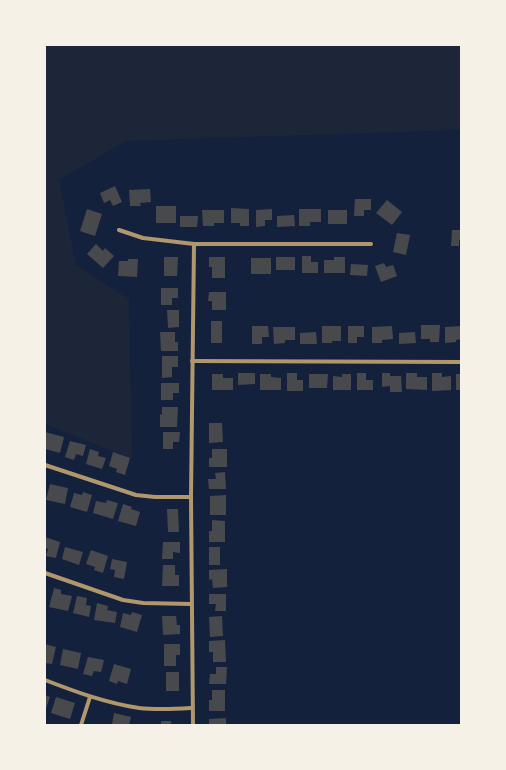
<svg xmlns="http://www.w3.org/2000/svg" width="506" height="770" viewBox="0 0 506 770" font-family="'Titillium Web',sans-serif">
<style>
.green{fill:#1d2539}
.building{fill:#48494c}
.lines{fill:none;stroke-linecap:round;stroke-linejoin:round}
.minor{stroke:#b1986c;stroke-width:4}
</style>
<rect width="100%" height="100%" fill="#14213d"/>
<path class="green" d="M45 45H461V130L126 141 59 180 76 265 129 299 132 459 45 424Z"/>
<g class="building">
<path d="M115 186 122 202 113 206 110 200 104 203 100 193Z"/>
<path d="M150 189 151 202 140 203 141 206H130L129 190Z"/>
<path d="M355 199H371V210H364V216H354Z"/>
<path d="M387 200 402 212 392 225 376 213Z"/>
<rect x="156" y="206" width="20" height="17"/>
<path d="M231 208 249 209V226H240V223H231Z"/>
<path d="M87 209 102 214 95 236 80 231Z"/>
<path d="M272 209V220H265V226L256 227V210Z"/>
<path d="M299 209H321V222H310V226H299Z"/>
<path d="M202 210H224V223H214V226H203Z"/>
<rect x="328" y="210" width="19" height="14"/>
<path d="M294 215 295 226 277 227V216Z"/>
<path d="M180 216H198L197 227H180Z"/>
<path d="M452 230H461V240H459V246H451Z"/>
<path d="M397 233 410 235 406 255 393 252Z"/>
<path d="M96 244 103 251 105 248 114 256 103 268 87 254Z"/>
<path d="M302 256H311V262H318V273H302Z"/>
<path d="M164 257H178L177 276H164Z"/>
<path d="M209 257H225V278H212V267H209Z"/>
<rect x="276" y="257" width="19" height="13"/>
<path d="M334 257H345V273H324V260H334Z"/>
<rect x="251" y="258" width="20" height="16"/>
<path d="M128 259H138L137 277 118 276 119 261H128Z"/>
<path d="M384 263 386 267 393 265 397 276 381 282 375 266Z"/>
<path d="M351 264 368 265 367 276 350 275Z"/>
<path d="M161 288H178V298H172V305H161Z"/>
<path d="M209 292H226V310H212V301H208Z"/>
<path d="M167 310H179V327L168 328Z"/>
<rect x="211" y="321" width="11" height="22"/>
<path d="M421 325H440L439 342H430V339H421Z"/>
<path d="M252 326H268L269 337H262V344H252Z"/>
<path d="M322 326H341V341H332V343H322Z"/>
<path d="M348 326H364V337H357V343H348Z"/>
<path d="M392 326 393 339 382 340V343H372V327Z"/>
<path d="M461 326V339L456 340V342L445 343V327Z"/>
<path d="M273 327H295V340H285V343L274 344Z"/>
<path d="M160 332H175V342H178V351H161Z"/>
<path d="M316 332 317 344H300V333Z"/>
<path d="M415 332 416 343 399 344V333Z"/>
<path d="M162 356H178V367H172V377L162 378Z"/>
<path d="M238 373H255V384L238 385Z"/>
<path d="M287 373H297V380H303V391H287Z"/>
<path d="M357 373H366V380H373V390H357Z"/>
<path d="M382 373H390V376H401L402 392H390V386L382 387Z"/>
<path d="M406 373H417V377H427V390L406 389Z"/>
<path d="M432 373H442V377L451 376V390L432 391Z"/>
<path d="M212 374H223V378H233V390H212Z"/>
<path d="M260 374H271V377L281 378V390H260Z"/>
<path d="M309 374H328L327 388H309Z"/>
<path d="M342 374H351V390H333V376L342 377Z"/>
<rect x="456" y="374" width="5" height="16"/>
<path d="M161 383H179V393H173V400H161Z"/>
<path d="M162 407H178L177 427H160V414L162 415Z"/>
<path d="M209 423H222L223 442 209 443Z"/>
<path d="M45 432 64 437 60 453 45 449Z"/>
<path d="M163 432H180L179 442H173V449H163Z"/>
<path d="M70 441 86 445 83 456 76 454 74 460 65 457Z"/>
<path d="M90 449 99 452 98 456 106 458 102 469 86 464Z"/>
<path d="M212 449H227V467H209V458H212Z"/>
<path d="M113 452 130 458 125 475 116 472 117 469 109 466Z"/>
<path d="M225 472 226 489H209L208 479H216L215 473Z"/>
<path d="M50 484 68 488 65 504 46 500Z"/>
<path d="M83 492 92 495 87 512 70 507 74 493 82 495Z"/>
<path d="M226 495V515H210V496Z"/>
<path d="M107 500 118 503 113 519 93 513 96 501 106 503Z"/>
<path d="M123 504 132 507 131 509 140 512 136 526 118 521Z"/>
<path d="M167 509H178L179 532H168Z"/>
<path d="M212 520 225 521V542H209V531H212Z"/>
<path d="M45 537 60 542 56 558 46 556 48 549 45 548Z"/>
<path d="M163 542H180V553L173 552V559H162Z"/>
<path d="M65 547 83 552 79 565 62 559Z"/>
<rect x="209" y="547" width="11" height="18"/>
<path d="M91 550 108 556 103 573 94 570 95 567 86 564Z"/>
<path d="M112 559 127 562 124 579 114 577 115 570 110 569Z"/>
<path d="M163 565H175V575H179V586H162Z"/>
<path d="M227 569V587L213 588 212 579 209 580V570Z"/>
<path d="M54 588 61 590V594L72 596 68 611 49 607Z"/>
<path d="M209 594H226V611H215L216 604H209Z"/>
<path d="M77 596 87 598 86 605 91 606 89 617 73 613Z"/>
<path d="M97 603 108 606 107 610 117 612 115 623 94 620Z"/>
<path d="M132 612 142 615 137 632 120 627 123 613 131 615Z"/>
<path d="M162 616H176L177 625H180V634L163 635Z"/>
<path d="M222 616 223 636 210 637 209 617Z"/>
<path d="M225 640 226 662H213V652H209V641Z"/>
<path d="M45 644 56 647 52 664 45 663Z"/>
<path d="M164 644H180V655H176V666H164Z"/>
<path d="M63 649 81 653 78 669 60 665Z"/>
<path d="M88 657 104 660 101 672 94 671 92 676 83 674Z"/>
<path d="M114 664 131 669 127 684 118 681 117 684 109 681Z"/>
<path d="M216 667H227L226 684H209L210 674H216Z"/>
<rect x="166" y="672" width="13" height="19"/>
<path d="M212 690H225V711H209V700H212Z"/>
<path d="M45 695 50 697 45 711Z"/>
<path d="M56 697 75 703 70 719 51 713Z"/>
<path d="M114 713 131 717 129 725 112 724Z"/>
<path d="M226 718V725H209V719Z"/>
<rect x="161" y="721" width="10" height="4"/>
</g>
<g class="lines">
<g class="minor">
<path d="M119 230 143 238 194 244H371"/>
<path d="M192 361 461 362"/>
<path d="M45 465 136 495 155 497H191"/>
<path d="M45 573 123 600 143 603 191 604"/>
<path d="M45 680C76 692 106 703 139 708 157 710 174 709 192 708"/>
<path d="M81 725 90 697"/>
<path d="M193 725 191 497 194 244"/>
</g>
</g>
<rect width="506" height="770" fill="none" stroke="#f6f1e7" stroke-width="92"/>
</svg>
